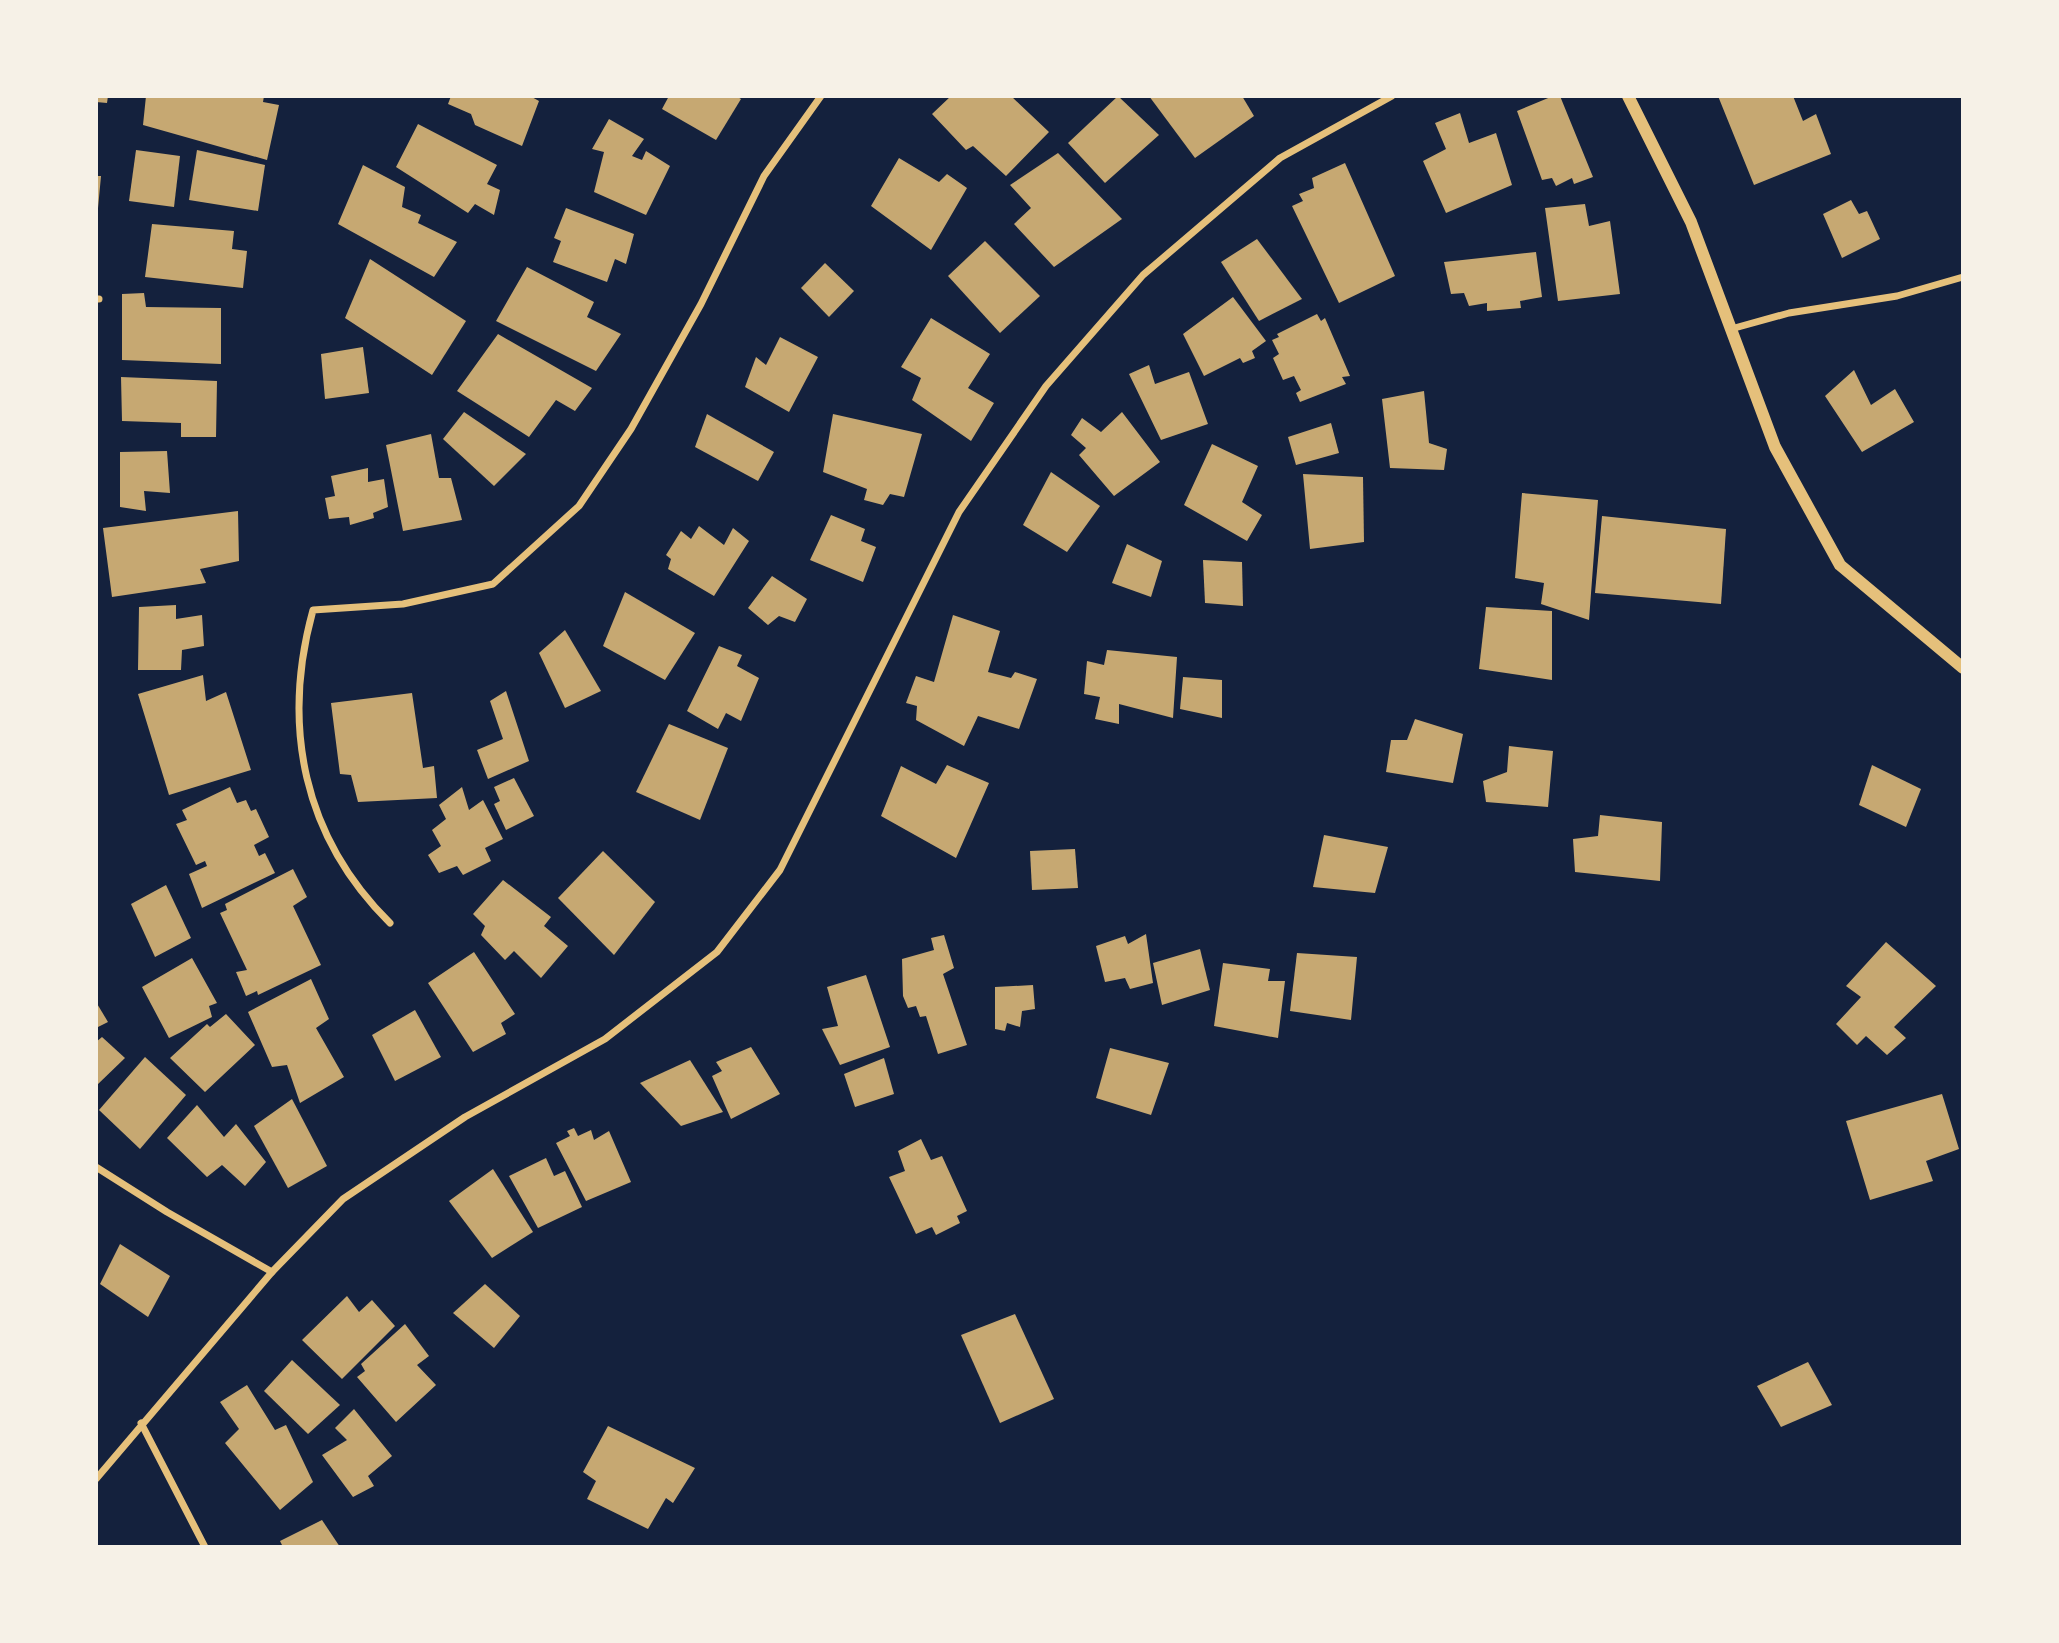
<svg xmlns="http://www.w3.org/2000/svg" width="2059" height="1643" viewBox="0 0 2059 1643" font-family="Overpass,sans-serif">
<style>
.building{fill:#c6a872}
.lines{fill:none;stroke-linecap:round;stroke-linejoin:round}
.minor{stroke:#e5c07b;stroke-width:7}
.tertiary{stroke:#e5c07b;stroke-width:12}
</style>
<rect width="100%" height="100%" fill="#14213d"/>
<g class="building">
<path d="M96 96H108L107 103 96 102Z"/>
<path d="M146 96H264L263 102 279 105 267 160 143 125Z"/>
<path d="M451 96H530L539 101 522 146 475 125 471 114 448 104Z"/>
<path d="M669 96H736L741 99 716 140 662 109Z"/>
<path d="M951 96H1011L1049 132 1006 176 973 146 966 150 932 114Z"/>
<path d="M1118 96 1159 135 1105 183 1068 143Z"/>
<path d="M1149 96H1242L1254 116 1195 158Z"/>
<path d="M1553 96H1560L1593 177 1574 184 1572 178 1556 186 1552 178 1542 180 1517 111Z"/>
<path d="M1718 96H1793L1803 121 1816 114 1831 154 1754 185Z"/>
<path d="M1460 113 1469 143 1496 133 1512 185 1446 213 1423 161 1446 149 1435 123Z"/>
<path d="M609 119 644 139 632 156 642 160 646 151 670 166 646 215 594 192 604 152 592 149Z"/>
<path d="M418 124 497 165 487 184 500 190 494 215 475 204 468 213 396 167Z"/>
<path d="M136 150 180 156 174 207 129 201Z"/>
<path d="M197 150 265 165 258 211 189 200Z"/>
<path d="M1058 153 1122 219 1054 267 1014 224 1031 208 1010 185Z"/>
<path d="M899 158 939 182 947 174 967 188 931 250 871 206Z"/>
<path d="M1345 163 1395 276 1339 303 1292 206 1303 201 1299 194 1314 188 1312 178Z"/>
<path d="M363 165 405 187 402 207 421 215 418 223 457 242 434 277 338 224Z"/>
<path d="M96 176H101L98 208H96Z"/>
<path d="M1851 200 1859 214 1867 211 1880 239 1842 258 1823 214Z"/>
<path d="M1585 204 1589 226 1610 221 1620 294 1558 301 1545 208Z"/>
<path d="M566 208 634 234 626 264 615 259 607 282 553 262 561 241 554 238Z"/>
<path d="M152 224 234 231 232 249 247 251 243 288 145 277Z"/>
<path d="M1257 239 1302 299 1259 321 1221 262Z"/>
<path d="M985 241 1040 296 1000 333 948 276Z"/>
<path d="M1536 252 1542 297 1520 301 1521 308 1487 311V303L1469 306 1464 293 1451 294 1444 262Z"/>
<path d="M370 259 466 321 432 375 345 318Z"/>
<path d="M825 263 854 291 829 317 801 288Z"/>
<path d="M527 267 594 302 587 317 621 334 596 371 496 321Z"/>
<path d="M144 293 146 307 221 308V364L122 360V294Z"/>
<path d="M1233 297 1266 341 1252 351 1255 358 1243 363 1240 358 1204 376 1183 334Z"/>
<path d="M1317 314 1321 321 1325 318 1350 376 1342 377 1346 384 1300 402 1296 393 1301 390 1294 376 1283 380 1273 358 1279 354 1272 340 1279 337 1277 334Z"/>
<path d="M931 318 990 354 968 388 994 403 971 441 912 400 921 378 901 367Z"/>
<path d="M498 334 592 388 575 411 556 400 529 437 457 391Z"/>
<path d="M780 337 818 357 789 412 745 387 756 357 766 365Z"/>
<path d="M363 347 369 393 325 399 321 354Z"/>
<path d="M1149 365 1155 384 1189 372 1208 424 1161 440 1129 374Z"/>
<path d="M1854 370 1871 405 1895 389 1914 422 1862 452 1825 396Z"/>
<path d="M121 377 217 381 216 437H181V423L122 421Z"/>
<path d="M1424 391 1429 443 1447 449 1444 470 1390 468 1382 399Z"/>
<path d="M464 412 526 454 494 486 443 439Z"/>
<path d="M1122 412 1160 462 1114 496 1079 455 1086 448 1071 435 1082 418 1101 432Z"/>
<path d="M707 414 774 452 758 481 695 447Z"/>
<path d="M833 414 922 434 904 497 890 494 883 505 864 500 867 489 823 472Z"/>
<path d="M1331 423 1339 453 1296 465 1288 437Z"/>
<path d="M431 434 439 478H451L462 520 403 531 386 445Z"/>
<path d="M1212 444 1258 466 1242 502 1262 515 1247 541 1184 505Z"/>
<path d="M167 451 170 493 144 491 146 511 120 507V452Z"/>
<path d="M368 468V482L384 479 388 507 373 513 374 518 350 525 349 517 329 519 325 498 335 496 331 476Z"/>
<path d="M1051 472 1100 506 1067 552 1023 525Z"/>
<path d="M1303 474 1363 477 1364 542 1310 549Z"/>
<path d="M1522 493 1598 500 1589 620 1541 604 1544 583 1515 578Z"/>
<path d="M238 511 239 561 200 569 206 583 112 597 103 528Z"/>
<path d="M831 515 865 529 861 541 876 547 863 582 810 560Z"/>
<path d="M1602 516 1726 529 1721 604 1595 593Z"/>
<path d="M699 526 724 545 733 528 749 541 714 596 668 569 671 559 666 555 681 531 691 539Z"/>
<path d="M1127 544 1162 561 1151 597 1112 583Z"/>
<path d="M1203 560 1242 562 1243 606 1205 603Z"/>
<path d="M772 576 807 599 795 622 779 616 768 625 748 608Z"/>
<path d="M625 592 695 633 665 680 603 646Z"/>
<path d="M176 605V619L202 615 204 646 182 650 181 670H138L139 607Z"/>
<path d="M1486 607 1552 611V680L1479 669Z"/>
<path d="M953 615 1000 631 988 672 1011 678 1015 672 1037 679 1019 729 978 716 964 746 916 720 917 706 906 703 916 676 934 682Z"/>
<path d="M565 630 601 691 565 708 539 653Z"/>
<path d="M719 646 742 655 737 666 759 678 741 721 726 713 718 729 687 711Z"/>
<path d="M1107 650 1177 657 1173 718 1119 704V724L1095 719 1100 697 1084 694 1087 661 1104 665Z"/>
<path d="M203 675 206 701 226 692 251 770 169 795 138 694Z"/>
<path d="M1183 677 1222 680V718L1180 709Z"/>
<path d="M506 691 529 761 488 779 477 750 503 739 490 701Z"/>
<path d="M412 693 423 768 434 766 437 798 358 802 351 775 340 774 331 703Z"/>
<path d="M1415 719 1463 734 1453 783 1386 772 1391 740H1407Z"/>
<path d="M669 724 728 748 700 820 636 792Z"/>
<path d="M1509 746 1553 751 1548 807 1486 802 1483 781 1507 772Z"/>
<path d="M947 765 989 783 956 858 881 816 901 766 936 784Z"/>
<path d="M1872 765 1921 789 1906 827 1859 805Z"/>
<path d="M514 778 534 816 506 830 494 804 500 801 494 787Z"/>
<path d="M230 787 237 803 246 800 251 811 256 809 269 837 254 845 259 856 265 853 275 873 202 908 189 874 207 866 205 861 196 865 176 824 187 820 182 810Z"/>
<path d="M462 787 469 810 483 800 503 839 485 848 491 861 463 875 457 866 439 873 428 855 441 846 432 830 446 819 439 805Z"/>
<path d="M1600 815 1662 822 1660 881 1575 872 1573 839 1598 836Z"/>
<path d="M1324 835 1388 847 1375 893 1313 887Z"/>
<path d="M1075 849 1078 888 1032 890 1030 851Z"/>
<path d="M603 851 655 902 614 955 558 898Z"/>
<path d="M293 869 307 897 293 906 321 965 258 995 257 991 246 996 236 972 247 970 220 913 227 910 225 904Z"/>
<path d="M503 880 551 917 544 926 568 946 541 978 514 951 505 960 481 935 485 926 473 914Z"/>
<path d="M166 885 191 938 155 957 131 904Z"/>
<path d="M1146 934 1153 983 1130 989 1125 978 1105 982 1096 946 1125 936 1128 944Z"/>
<path d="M944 935 954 968 943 974 967 1045 938 1054 926 1016 920 1017 916 1006 908 1008 903 996 902 959 934 950 931 938Z"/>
<path d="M1886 942 1936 986 1894 1027 1906 1038 1887 1055 1866 1036 1857 1045 1836 1024 1861 997 1846 986Z"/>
<path d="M1200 949 1210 990 1162 1005 1153 963Z"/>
<path d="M474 952 515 1014 501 1023 506 1034 473 1052 428 983Z"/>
<path d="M1297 953 1357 957 1351 1020 1290 1011Z"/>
<path d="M192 958 217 1003 209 1006 212 1017 169 1038 142 987Z"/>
<path d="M1223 963 1270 969 1268 981H1285L1278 1038 1214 1026Z"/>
<path d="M866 975 890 1047 840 1065 822 1029 838 1026 827 987Z"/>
<path d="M311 979 329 1019 316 1028 344 1077 300 1103 287 1065 272 1067 248 1012Z"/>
<path d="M1033 985 1035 1009 1022 1011 1020 1027 1007 1023 1005 1031 995 1029V987Z"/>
<path d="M96 1002 108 1022 96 1028Z"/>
<path d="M415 1010 441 1057 395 1081 372 1035Z"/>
<path d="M226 1014 255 1045 205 1092 170 1058 207 1024 210 1027Z"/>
<path d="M102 1037 125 1058 96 1086V1042Z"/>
<path d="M751 1047 780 1094 731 1119 712 1076 722 1071 716 1062Z"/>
<path d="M1110 1048 1169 1063 1151 1115 1096 1098Z"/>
<path d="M145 1057 186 1095 140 1149 99 1110Z"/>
<path d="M884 1058 894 1094 855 1107 844 1074Z"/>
<path d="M690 1060 723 1112 681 1126 640 1083Z"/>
<path d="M1942 1094 1959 1149 1926 1161 1933 1181 1870 1200 1846 1121Z"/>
<path d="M292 1099 327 1166 288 1188 254 1126Z"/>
<path d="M197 1105 224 1137 236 1124 266 1162 245 1186 222 1165 207 1177 167 1138Z"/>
<path d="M574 1128 578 1136 591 1130 594 1140 609 1131 631 1182 586 1201 556 1143 570 1136 567 1131Z"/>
<path d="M921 1139 931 1160 942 1156 967 1211 957 1216 960 1223 936 1235 932 1227 916 1234 889 1177 905 1171 898 1151Z"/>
<path d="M546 1158 554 1176 565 1171 582 1207 538 1228 509 1176Z"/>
<path d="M493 1169 533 1232 492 1258 449 1201Z"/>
<path d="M120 1244 170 1276 148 1317 100 1284Z"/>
<path d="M485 1284 520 1316 494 1348 453 1313Z"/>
<path d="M347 1296 359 1312 372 1300 395 1326 342 1379 302 1340Z"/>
<path d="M1015 1314 1054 1399 1000 1423 961 1335Z"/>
<path d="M405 1324 429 1356 417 1365 436 1385 396 1422 357 1377 365 1371 361 1364Z"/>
<path d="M292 1360 340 1405 308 1434 264 1391Z"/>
<path d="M1808 1362 1832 1405 1781 1427 1757 1386Z"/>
<path d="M247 1385 275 1430 286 1425 313 1482 280 1510 225 1443 239 1429 220 1402Z"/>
<path d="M354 1409 392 1456 368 1476 374 1486 353 1497 322 1455 347 1440 335 1428Z"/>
<path d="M608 1426 695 1468 673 1503 666 1498 648 1529 587 1499 596 1481 583 1472Z"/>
<path d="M322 1520 340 1547H283L280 1541Z"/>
</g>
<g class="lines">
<g class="minor">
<path d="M96 299H99"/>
<path d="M1731 329 1789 313 1897 296 1963 277"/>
<path d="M390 923C303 837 281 726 313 610L403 604 493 584 579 506 631 429 701 304 764 176 821 96"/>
<path d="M96 1167 167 1212 272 1272"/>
<path d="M141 1423 205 1547"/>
<path d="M96 1479 272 1272 343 1199 465 1117 605 1039 717 952 780 870 959 512 1046 386 1143 275 1280 158 1392 96"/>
</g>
<path class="tertiary" d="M1628 96 1691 222 1775 447 1840 565 1963 668"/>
</g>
<rect width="2059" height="1643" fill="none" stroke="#f6f1e7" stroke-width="196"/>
</svg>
